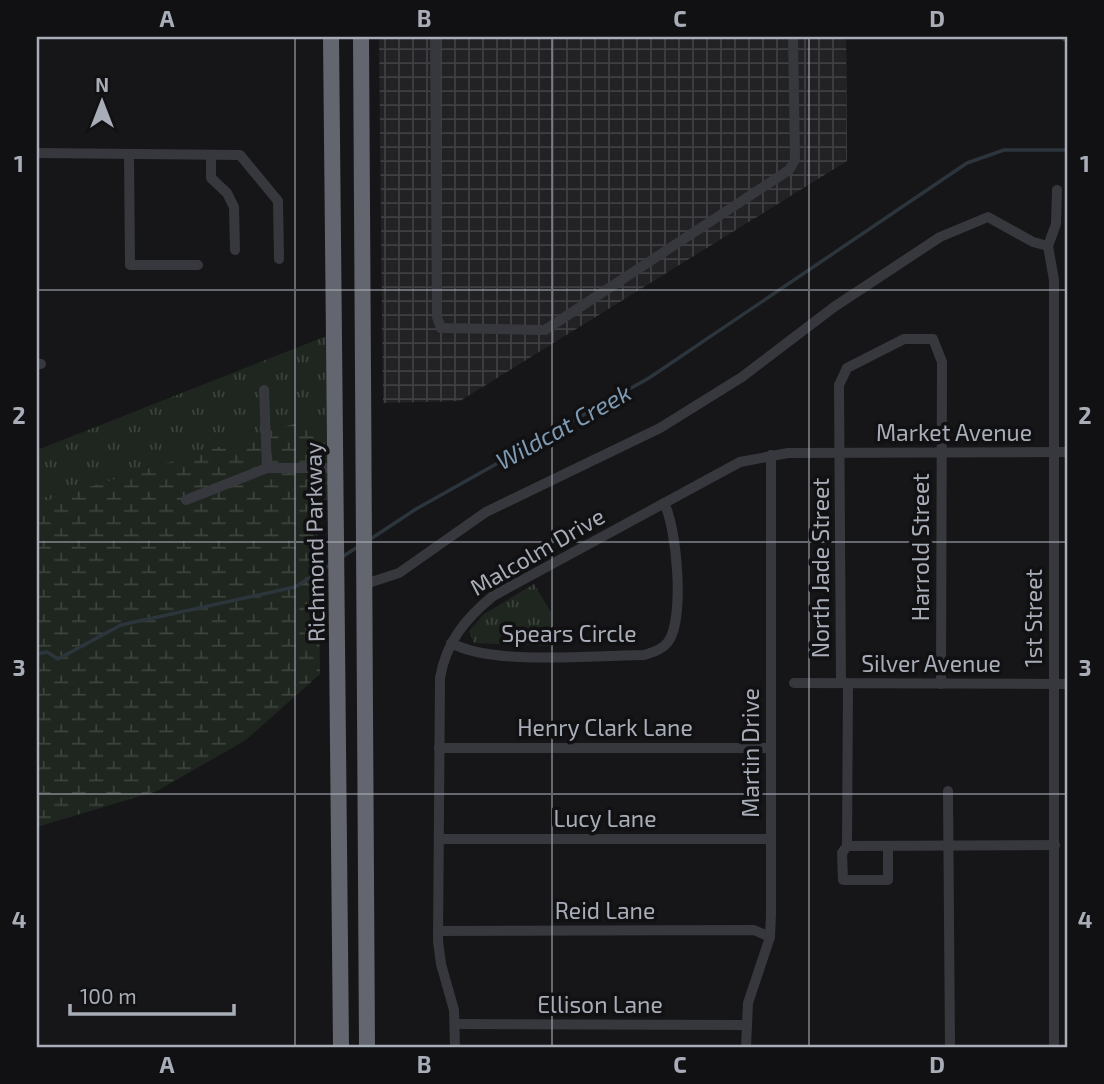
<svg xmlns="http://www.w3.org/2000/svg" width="1104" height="1084" viewBox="0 0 1104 1084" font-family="'Exo 2',sans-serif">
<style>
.industrial{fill:url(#industrial-grid)}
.grass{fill:url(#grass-tufts)}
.wetland{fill:url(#wetland-marsh)}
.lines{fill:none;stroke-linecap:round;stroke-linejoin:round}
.stream{stroke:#2c353c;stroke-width:3.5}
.minor{stroke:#37383d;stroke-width:10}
.highway{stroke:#63666e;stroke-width:16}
.grid{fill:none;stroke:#a8adb8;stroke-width:2;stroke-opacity:0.55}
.labels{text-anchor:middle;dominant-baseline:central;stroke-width:7;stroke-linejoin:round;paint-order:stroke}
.street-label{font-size:23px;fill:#a8adb8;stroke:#111113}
.water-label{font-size:24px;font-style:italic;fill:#7f9bb3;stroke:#111113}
.neatline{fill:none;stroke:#a8adb8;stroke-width:2.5}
.grid-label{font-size:23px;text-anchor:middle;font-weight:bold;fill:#a8adb8}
</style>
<defs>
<pattern id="industrial-grid" width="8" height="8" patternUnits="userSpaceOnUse" patternTransform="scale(1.75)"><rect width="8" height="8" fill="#222225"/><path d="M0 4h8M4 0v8" fill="none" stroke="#3f3f43"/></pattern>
<pattern id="grass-tufts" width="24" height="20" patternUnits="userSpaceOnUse" patternTransform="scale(1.75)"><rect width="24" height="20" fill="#1e261f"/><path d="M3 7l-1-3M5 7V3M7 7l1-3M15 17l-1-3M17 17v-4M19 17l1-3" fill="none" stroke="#3c433d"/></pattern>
<pattern id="wetland-marsh" width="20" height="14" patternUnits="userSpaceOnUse" patternTransform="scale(1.75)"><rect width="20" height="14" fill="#1e261f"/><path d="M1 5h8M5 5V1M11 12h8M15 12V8" fill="none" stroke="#3c433d"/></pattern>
</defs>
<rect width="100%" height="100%" fill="#161618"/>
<path class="industrial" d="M379 37H846L847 161 460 401 383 403Z"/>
<g class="grass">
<path d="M334 333 336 500 252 503 37 679V450Z"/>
<path d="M534 584 551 612 552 646 474 643 469 631 484 614Z"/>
</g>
<path class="wetland" d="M316 417 320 674 246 740 157 791 37 827V503Z"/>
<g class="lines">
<g class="stream">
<path d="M369 540 416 509 649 378 967 163 1004 150H1067"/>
<path d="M342 557 359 546"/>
<path d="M37 654 47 652 58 659 121 625 295 587 330 565"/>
</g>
<g class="minor">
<path d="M435 37 437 317 441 328 545 330 789 170 795 160 793 37"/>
<path d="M1066 37H1067"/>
<path d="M37 153 240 155 278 201 279 259"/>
<path d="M129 155 130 265H198"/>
<path d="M211 156V178L227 193 234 207 235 250"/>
<path d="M37 364H41"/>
<path d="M264 390 267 468"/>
<path d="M186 500 267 468H335"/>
<path d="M365 584 399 573 486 512 660 428 742 377 834 307 940 237 988 217 1033 242 1048 246"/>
<path d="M451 643C494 666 593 655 644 655 653 652 662 650 668 642 685 619 677 528 664 503"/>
<path d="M794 683 1067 684"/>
<path d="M841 683 839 385 847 368 904 339H933L942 362 941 684"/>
<path d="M439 748H771"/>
<path d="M948 791 950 1047"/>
<path d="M439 839H771"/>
<path d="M847 846 1055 845"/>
<path d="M847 846 848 683"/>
<path d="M847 846 842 853 843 880H888V846"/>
<path d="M438 931 754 930 770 937"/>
<path d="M455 1024 746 1025"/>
<path d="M455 1047 454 1010 441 964 438 941 440 678C446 642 466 618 493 596L740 462 788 453 1067 452"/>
<path d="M746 1047 748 1003 770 937 771 914V455"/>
<path d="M1054 1047V280L1048 246 1056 224 1057 190"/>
</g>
<g class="highway">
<path d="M331 37 341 1047"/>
<path d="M361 37 367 1047"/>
</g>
</g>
<path class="grid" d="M295 37V1047M552 37V1047M809 37V1047M37 290H1067M37 542H1067M37 794H1067"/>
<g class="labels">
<g class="street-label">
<text x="954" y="432">Market Avenue</text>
<text transform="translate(314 542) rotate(-91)">Richmond Parkway</text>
<text transform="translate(920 547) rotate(-90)">Harrold Street</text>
<text transform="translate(537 551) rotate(-30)">Malcolm Drive</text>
<text transform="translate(820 568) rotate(-90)">North Jade Street</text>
<text transform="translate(1033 618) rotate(-90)">1st Street</text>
<text x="569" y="633">Spears Circle</text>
<text x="931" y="663">Silver Avenue</text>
<text x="605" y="727">Henry Clark Lane</text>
<text transform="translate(750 753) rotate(-90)">Martin Drive</text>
<text x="605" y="818">Lucy Lane</text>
<text x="605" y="910">Reid Lane</text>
<text x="600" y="1004">Ellison Lane</text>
</g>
<g class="water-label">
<text transform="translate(563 426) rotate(-29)">Wildcat Creek</text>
</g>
</g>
<rect width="1104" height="1084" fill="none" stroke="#111113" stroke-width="77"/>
<g transform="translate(102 102)" stroke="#111113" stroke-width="5" paint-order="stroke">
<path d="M0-5L12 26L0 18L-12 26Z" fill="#a8adb8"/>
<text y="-10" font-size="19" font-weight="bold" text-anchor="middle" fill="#a8adb8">N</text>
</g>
<path d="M70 1004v10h164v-10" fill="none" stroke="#a8adb8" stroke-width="3.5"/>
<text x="80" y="1004" font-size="21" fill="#a8adb8" stroke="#111113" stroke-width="5" paint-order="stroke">100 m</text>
<rect x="38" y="38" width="1028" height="1008" class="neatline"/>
<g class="grid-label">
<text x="167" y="27">A</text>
<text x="424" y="27">B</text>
<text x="680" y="27">C</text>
<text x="937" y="27">D</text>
<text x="19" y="172">1</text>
<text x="1085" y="172">1</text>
<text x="19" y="424">2</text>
<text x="1085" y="424">2</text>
<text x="19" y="676">3</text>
<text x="1085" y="676">3</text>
<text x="19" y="928">4</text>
<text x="1085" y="928">4</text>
<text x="167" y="1073">A</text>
<text x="424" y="1073">B</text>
<text x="680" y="1073">C</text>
<text x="937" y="1073">D</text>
</g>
</svg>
